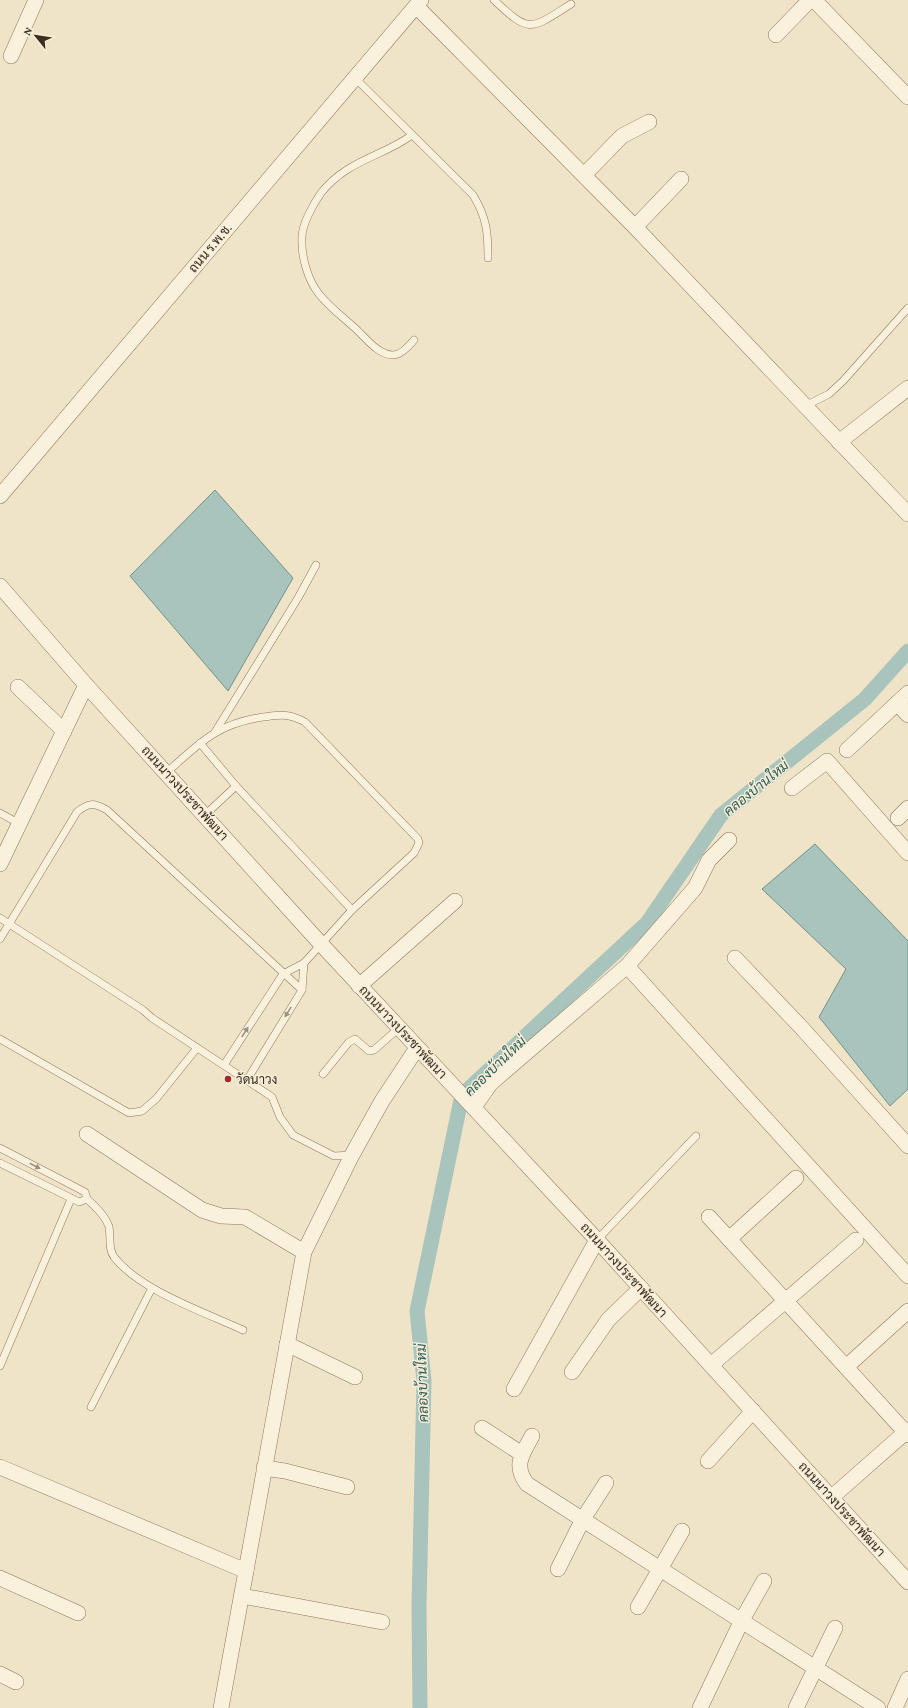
<svg xmlns="http://www.w3.org/2000/svg" width="908" height="1708" viewBox="0 0 908 1708" font-family="'Crimson Pro',Sarabun,serif">
<style>
.water{fill:#a9c4bc;stroke:#6f938a}
.lines{fill:none;stroke-linecap:round;stroke-linejoin:round}
.canal{stroke:#a9c4bc;stroke-width:15}
.lane-casing{stroke:#8d765c;stroke-width:8}
.street-casing{stroke:#8d765c;stroke-width:16}
.lane{stroke:#faf1dc;stroke-width:7}
.street{stroke:#faf1dc;stroke-width:15}
.oneway{fill:#9c907e}
.poi-dot{fill:#9e2a2b;stroke:#f7eed8;stroke-width:1.5}
.labels{text-anchor:middle;dominant-baseline:central;stroke-width:3;stroke-linejoin:round;paint-order:stroke}
.street-label{font-size:13px;fill:#3d2e20;stroke:#f7eed8}
.poi-label{font-size:13px;fill:#3d2e20;stroke:#f7eed8;text-anchor:start}
.water-label{font-size:14px;font-style:italic;fill:#2f5d5a;stroke:#f7eed8}
</style>
<rect width="100%" height="100%" fill="#f0e4c8"/>
<g class="water">
<path d="M215 490 293 578 228 691 130 576Z"/>
<path d="M815 844 908 941V1089L890 1106 819 1017 846 969 762 889Z"/>
</g>
<g class="lines">
<path class="canal" d="M420 1708 419 1606 424 1381 417 1311 462 1095 647 923 721 815 865 699 908 651"/>
<defs>
<g id="lane">
<path d="M494 0C530 34 530 30 571 4"/>
<path d="M355 78 473 195C487 218 488 233 488 258"/>
<path d="M412 135C382 157 347 160 321 193 314 203 302 224 302 237 301 255 307 279 319 294 329 307 344 318 356 329 366 338 378 355 393 355 401 355 409 346 414 340"/>
<path d="M805 406 829 394 843 381 908 308"/>
<path d="M215 732 298 598 316 565"/>
<path d="M200 743 236 786"/>
<path d="M166 773C200 743 216 724 263 717 281 715 288 713 305 722L418 839 419 843 414 853 352 910 304 963 283 974 224 1065"/>
<path d="M0 813 20 824"/>
<path d="M205 815 236 786 352 910"/>
<path d="M0 918 143 1010 152 1018 272 1097 280 1117 293 1135 334 1156 352 1155"/>
<path d="M0 939 77 812C89 802 94 803 107 810L302 990"/>
<path d="M0 1039 129 1113 142 1111 156 1099 197 1048"/>
<path d="M323 1074 349 1042 355 1039 369 1051 374 1050 399 1028"/>
<path d="M247 1080 302 990 304 963"/>
<path d="M0 1148 85 1192 87 1199 79 1202 0 1163"/>
<path d="M87 1199C95 1206 106 1217 109 1227 111 1237 108 1249 114 1257 141 1291 204 1312 243 1330"/>
<path d="M597 1240 696 1136"/>
<path d="M0 1366 71 1199"/>
<path d="M91 1407 152 1288"/>
</g>
<g id="street">
<path d="M814 0 908 97"/>
<path d="M416 6 635 227 908 514"/>
<path d="M776 35 810 0"/>
<path d="M11 56 36 0"/>
<path d="M584 175 622 136 649 122"/>
<path d="M635 227 681 179"/>
<path d="M839 442 908 388"/>
<path d="M0 496 421 0"/>
<path d="M0 586 86 685 321 944 597 1240 908 1582"/>
<path d="M18 687 64 731"/>
<path d="M897 703 908 715"/>
<path d="M847 750 908 693"/>
<path d="M792 788 827 761 908 853"/>
<path d="M898 818 908 808"/>
<path d="M0 864 86 685"/>
<path d="M735 958 800 1026 908 1146"/>
<path d="M627 966 908 1276"/>
<path d="M359 986 455 901"/>
<path d="M474 1107 491 1083 627 966 695 888 709 860 729 840"/>
<path d="M87 1134 202 1210 221 1216 245 1217 304 1252"/>
<path d="M709 1217 908 1435"/>
<path d="M729 1239 796 1178"/>
<path d="M287 1344 355 1377"/>
<path d="M711 1365 856 1240"/>
<path d="M846 1367 908 1311"/>
<path d="M572 1372 608 1320 641 1288"/>
<path d="M514 1389 597 1240"/>
<path d="M482 1428 522 1454"/>
<path d="M532 1436C522 1455 513 1465 527 1484L878 1708"/>
<path d="M708 1461 753 1411"/>
<path d="M0 1467 246 1571"/>
<path d="M264 1468 285 1471 347 1487"/>
<path d="M832 1497 908 1430"/>
<path d="M558 1569 583 1519 606 1483"/>
<path d="M0 1578 78 1613"/>
<path d="M242 1596 382 1622"/>
<path d="M638 1607 682 1531"/>
<path d="M0 1674 16 1682"/>
<path d="M221 1708 304 1252 352 1155 382 1101 417 1048"/>
<path d="M700 1708 742 1620 764 1581"/>
<path d="M796 1708 835 1628"/>
<path d="M895 1708 908 1679"/>
</g>
</defs>
<use href="#lane" class="lane-casing"/>
<use href="#street" class="street-casing"/>
<use href="#lane" class="lane"/>
<use href="#street" class="street"/>
</g>
<defs><path id="oneway-solid" d="M-6-.8H1V-3.2L6.5 0L1 3.2V.8H-6Z"/></defs>
<g class="oneway">
<use href="#oneway-solid" transform="translate(288 1012) rotate(122)"/>
<use href="#oneway-solid" transform="translate(245 1032) rotate(-57)"/>
<use href="#oneway-solid" transform="translate(35 1166) rotate(27)"/>
</g>
<circle class="poi-dot" cx="228" cy="1079" r="4"/>
<g class="labels">
<g class="street-label">
<text transform="translate(210 248) rotate(-50)">ถนน ร.พ.ช.</text>
<text transform="translate(185 793) rotate(48)">ถนนนาวงประชาพัฒนา</text>
<text transform="translate(403 1032) rotate(47)">ถนนนาวงประชาพัฒนา</text>
<text transform="translate(624 1270) rotate(48)">ถนนนาวงประชาพัฒนา</text>
<text transform="translate(842 1509) rotate(48)">ถนนนาวงประชาพัฒนา</text>
</g>
<g class="poi-label">
<text x="236" y="1079">วัดนาวง</text>
</g>
<g class="water-label">
<text transform="translate(756 788) rotate(-39)">คลองบ้านใหม่</text>
<text transform="translate(495 1066) rotate(-44)">คลองบ้านใหม่</text>
<text transform="translate(422 1383) rotate(-92)">คลองบ้านใหม่</text>
</g>
</g>
<g transform="translate(36 36) rotate(300)" stroke="#f7eed8" stroke-width="3" paint-order="stroke">
<path d="M0-3L7 15L0 10L-7 15Z" fill="#3d2e20"/>
<text y="-6" font-size="11" font-weight="bold" text-anchor="middle" fill="#3d2e20">N</text>
</g>
</svg>
